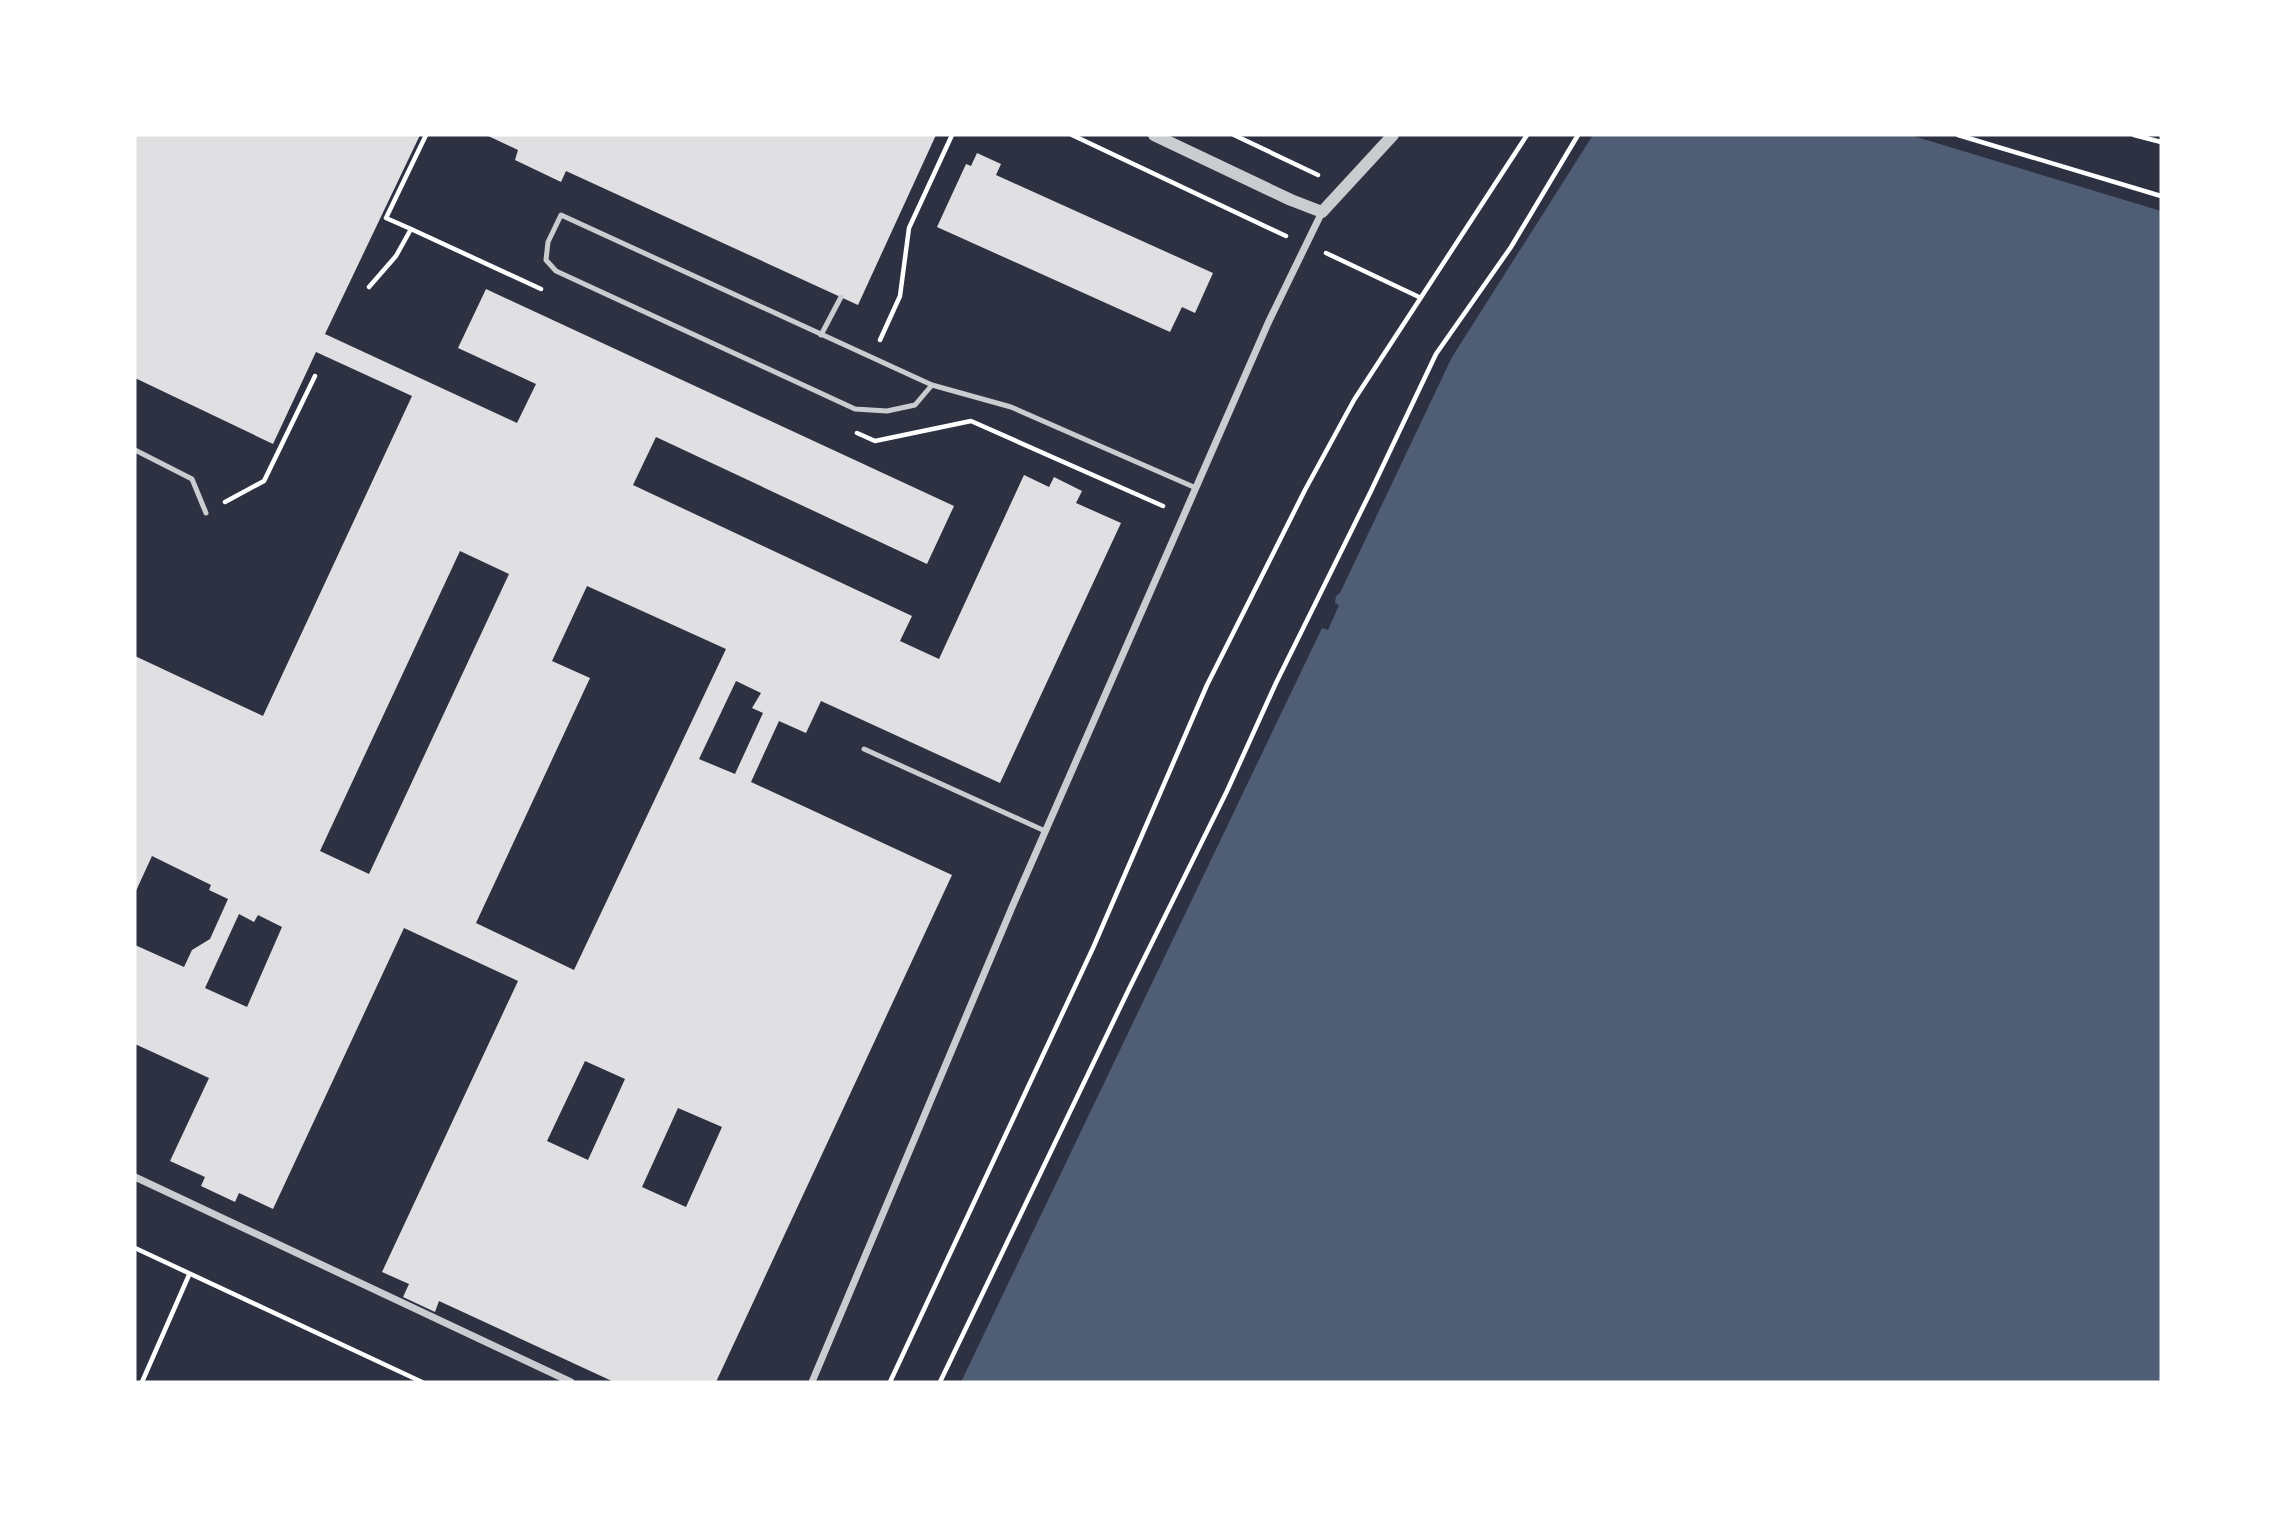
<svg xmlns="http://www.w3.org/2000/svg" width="2296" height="1517" viewBox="0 0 2296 1517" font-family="Roboto,sans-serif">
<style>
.water{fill:#4f5d75}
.building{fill:#e0e0e3;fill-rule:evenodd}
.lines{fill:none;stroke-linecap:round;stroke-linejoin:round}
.path{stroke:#fff;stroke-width:4.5}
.service{stroke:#caccd0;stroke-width:5}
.minor{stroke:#caccd0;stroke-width:7}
.tertiary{stroke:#caccd0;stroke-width:12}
</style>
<rect width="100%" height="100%" fill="#2d3142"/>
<path class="water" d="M1593 135H1910L2161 211V1382H961L1322 628 1328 630 1339 605 1335 603 1336 596 1340 593 1452 357Z"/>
<g class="building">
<path d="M135 135H420L325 334 517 423 536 384 458 348 486 289 954 506 927 564 656 437 633 485 912 616 900 641 939 659 1024 475 1049 487 1054 477 1082 491 1076 503 1121 523 1000 783 821 701 806 733 779 721 751 782 952 875 716 1382H614L439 1301 435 1312 403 1297 409 1284 382 1272 518 981 404 928 273 1209 239 1193 235 1202 201 1186 205 1177 170 1161 209 1078 135 1044V945L184 967 192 950 210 939 228 899 209 890 211 885 152 856 135 893V656L263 716 412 396 316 352 273 444 135 378ZM460 551 509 574 369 874 320 851ZM587 586 726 649 574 970 476 923 590 678 552 661ZM736 681 761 693 752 708 763 713 735 774 699 759ZM239 914 254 922 258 915 282 927 247 1007 205 988ZM585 1061 625 1079 588 1160 547 1141ZM678 1108 722 1127 686 1207 642 1187Z"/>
<path d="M486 135H936L858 305 566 171 561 182 515 160 518 150Z"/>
<path d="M977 153 1001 164 996 175 1213 273 1195 313 1182 307 1170 332 937 227 966 164 971 166Z"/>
</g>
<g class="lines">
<g class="path">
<path d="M1072 135 1286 236"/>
<path d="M1234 135 1318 175"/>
<path d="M1958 135 2161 196"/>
<path d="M2134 135 2161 142"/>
<path d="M411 229 541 289"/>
<path d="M1326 253 1419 297"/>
<path d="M369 287 396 256 411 229 386 218 426 135"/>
<path d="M880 340 900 296 909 228 952 135"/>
<path d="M857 433 875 441 971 421 1163 506"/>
<path d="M225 502 264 481 315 376"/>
<path d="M135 1248 422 1382"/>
<path d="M142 1382 189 1275"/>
<path d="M890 1382 1093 948 1207 685 1305 490 1354 400 1527 135"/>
<path d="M940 1382 1129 989 1227 791 1276 683 1371 491 1436 354 1511 247 1578 135"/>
</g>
<g class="service">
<path d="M821 335 841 297"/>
<path d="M932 385 915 405 887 411 855 409 556 271 546 260 548 242 561 215 932 385 1011 407 1196 488"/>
<path d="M135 450 192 479 206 513"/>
<path d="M864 749 1045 831"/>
</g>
<g class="minor">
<path d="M135 1177 571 1382"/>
<path d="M812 1382 1013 905 1269 321 1322 212"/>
</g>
<path class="tertiary" d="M1154 135 1291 200 1322 212 1393 135"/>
</g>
<rect width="2296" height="1517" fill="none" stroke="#ffffff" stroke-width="273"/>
</svg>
